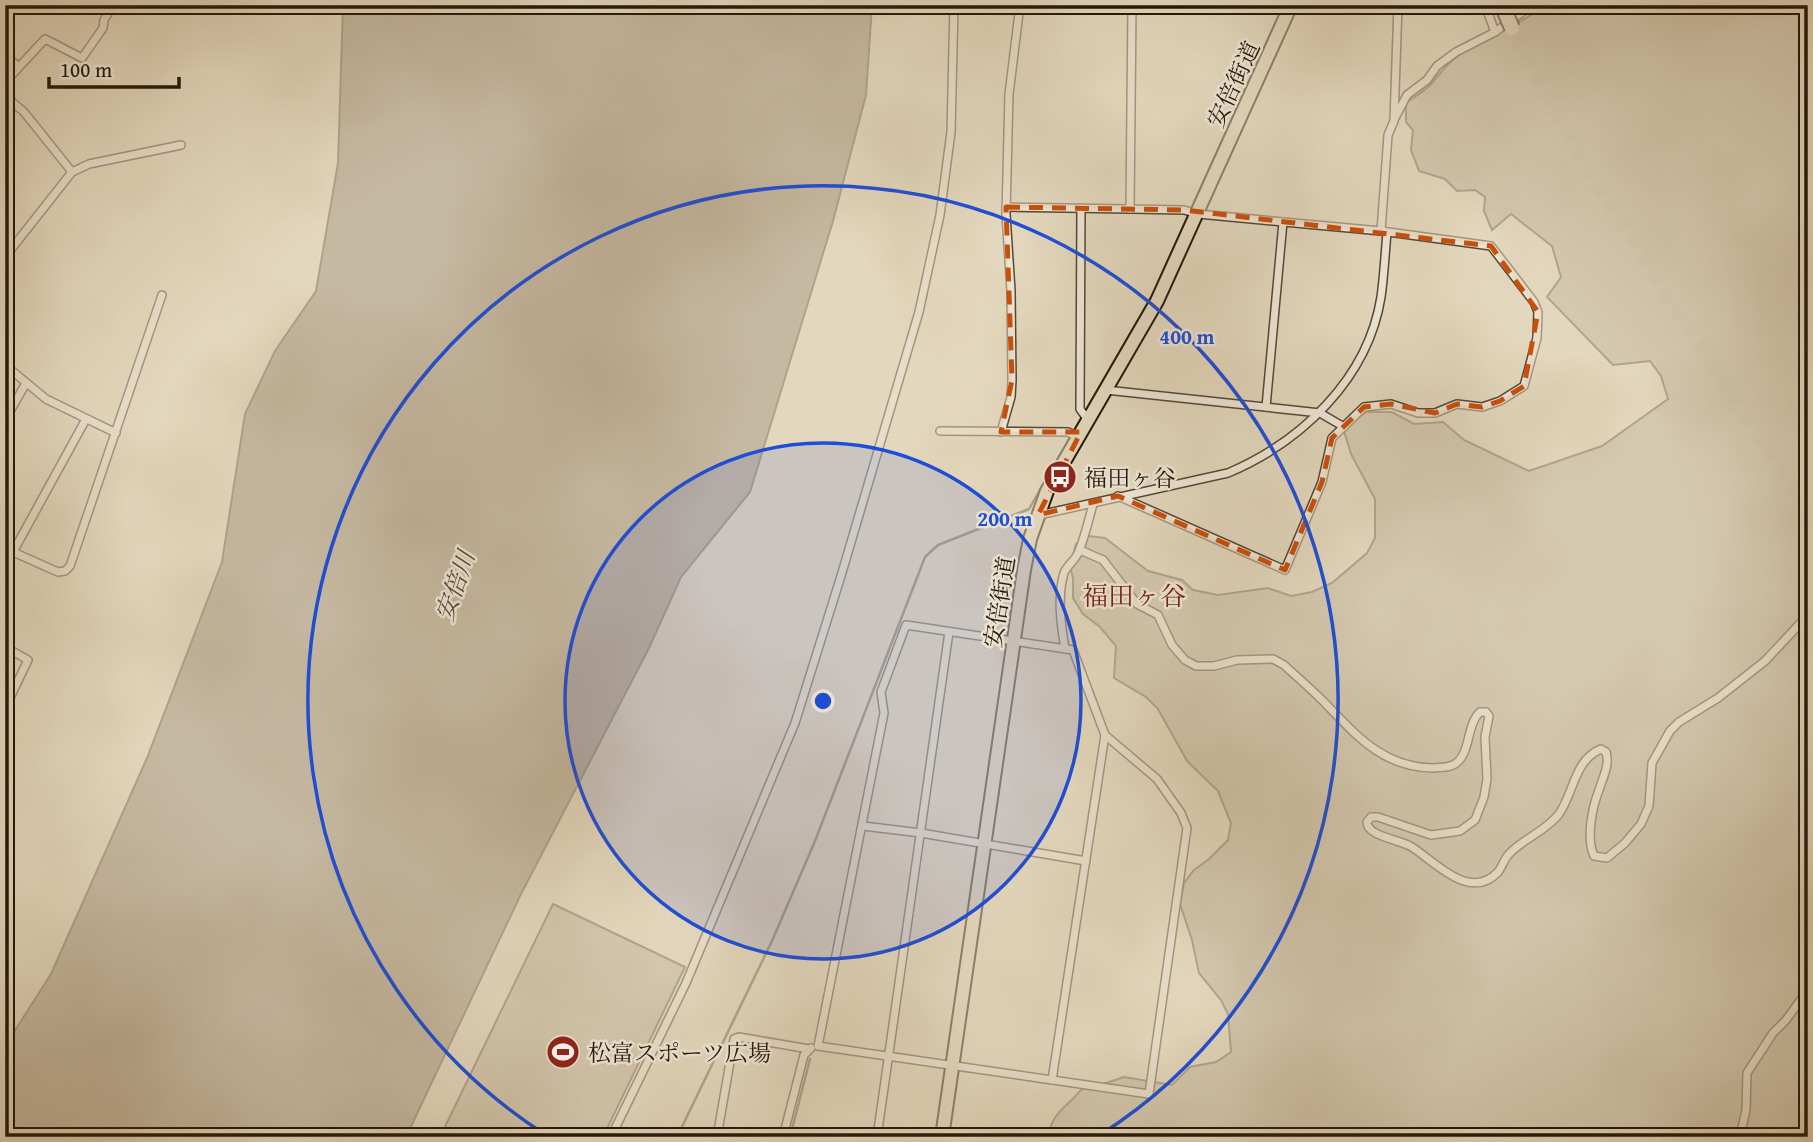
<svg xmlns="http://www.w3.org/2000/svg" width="1813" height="1142" viewBox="0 0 1813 1142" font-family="'Gentium Book Plus','Noto Serif JP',serif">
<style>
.green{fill:#c2b79e;stroke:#726854;stroke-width:2}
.water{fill:#a29680;stroke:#6f6450;stroke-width:2}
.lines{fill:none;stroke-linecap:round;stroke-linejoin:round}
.stream{stroke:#6f6450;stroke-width:2.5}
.highway-tunnel{stroke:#bdb199;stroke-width:14;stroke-dasharray:14 7;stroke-linecap:butt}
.street-casing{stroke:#534836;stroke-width:10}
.primary-casing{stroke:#231809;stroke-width:16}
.street{stroke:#ede5d4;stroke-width:7}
.primary{stroke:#e3d7bd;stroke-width:12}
.highway-bridge-casing{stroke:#231809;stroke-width:18;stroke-linecap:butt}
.highway-bridge{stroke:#e3d7bd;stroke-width:14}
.marked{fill:none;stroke:#ca4f0c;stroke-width:5;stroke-dasharray:14 9;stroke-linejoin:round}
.ring{fill:none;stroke:#1d4ed8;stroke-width:3.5}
.labels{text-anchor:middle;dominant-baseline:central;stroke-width:5;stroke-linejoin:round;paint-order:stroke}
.street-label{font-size:23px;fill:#231809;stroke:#ede5d4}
.poi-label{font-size:23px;fill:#231809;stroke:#ede5d4;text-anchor:start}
.water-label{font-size:24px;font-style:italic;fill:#564a39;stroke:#ede5d4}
.quarter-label{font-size:26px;fill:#7a1f14;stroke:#ede5d4}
.centre{fill:#1d4ed8;stroke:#ede5d4;stroke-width:3.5}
.ring-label{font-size:21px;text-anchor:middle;font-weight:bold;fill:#1d4ed8;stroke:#ede5d4;stroke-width:5;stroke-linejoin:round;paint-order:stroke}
</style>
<rect width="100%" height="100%" fill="#e3d7bd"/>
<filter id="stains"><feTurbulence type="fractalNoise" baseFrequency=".00286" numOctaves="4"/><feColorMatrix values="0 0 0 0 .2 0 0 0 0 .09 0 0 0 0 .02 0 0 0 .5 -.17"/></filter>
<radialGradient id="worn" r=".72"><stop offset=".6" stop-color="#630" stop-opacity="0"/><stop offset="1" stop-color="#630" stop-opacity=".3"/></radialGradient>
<g class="green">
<path d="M1547 5H1808V1137H1048C1052 1110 1070 1106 1084 1086L1103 1084 1124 1077 1172 1085 1190 1067 1216 1062 1231 1052 1228 1014 1221 1000 1199 973 1192 940 1180 904 1184 883 1194 870 1209 859 1228 840 1231 823 1218 791 1187 761 1158 709 1146 697 1114 678 1116 646 1100 627 1083 614 1073 598V578L1070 567 1076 544 1088 536 1105 538 1148 571 1182 580 1193 590 1218 595 1268 588 1291 596 1312 592 1332 583 1367 553 1375 538V499L1351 454 1344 431 1354 420 1367 412H1392L1414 424 1443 422 1464 440 1529 471 1602 446 1668 399 1661 376 1650 361 1613 365 1547 297 1561 277 1552 246 1511 214 1492 230 1484 211 1485 197 1475 190 1457 191 1445 179 1419 171 1411 150 1413 130 1406 122V103C1414 97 1425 91 1432 83 1441 73 1445 65 1458 56 1486 36 1519 25 1547 5Z"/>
<path d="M553 904 685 967 603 1137H440Z"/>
</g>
<path class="water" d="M343 5H872L866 95 833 221 750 492 681 577 649 648 521 894 406 1137H5V1046L51 974 147 758 222 562 245 414 275 351 316 291 338 163Z"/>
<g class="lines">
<g class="stream">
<path d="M677 1137 772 941 815 841 925 557 938 545 1029 509 1153 294 1284 5"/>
<path d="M790 1137 810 1059"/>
</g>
<path class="highway-tunnel" d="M1516 35C1600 202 1705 355 1808 510"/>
<defs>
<g id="street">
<path d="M1485 5 1495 32"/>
<path d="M5 56 18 66"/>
<path d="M5 82 45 39 82 58 103 28 104 20 113 5"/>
<path d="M5 96 24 112 72 172"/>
<path d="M1395 118 1407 95 1427 80 1437 66 1456 52 1495 32 1532 5"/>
<path d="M1006 207 1130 209"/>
<path d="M1081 208 1080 409 1088 420"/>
<path d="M1381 231 1388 135 1394 121 1398 5"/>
<path d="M5 257 72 172 89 164 181 145"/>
<path d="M5 365 46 399 116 433"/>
<path d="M1106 390 1320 413 1344 427"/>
<path d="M1266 407 1283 222"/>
<path d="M5 420 26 383"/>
<path d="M940 431 1068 432 1078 437"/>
<path d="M1001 432 1011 397 1012 380 1011 291 1006 214 1009 94 1020 5"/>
<path d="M1118 496 1285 570 1322 482 1332 438 1364 407 1391 404 1418 413H1435L1457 404 1482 407 1500 401 1524 386 1537 338 1538 312 1534 302 1491 246 1381 231 1198 214 1184 210 1130 209 1132 5"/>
<path d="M1039 515 1228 473C1301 442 1368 379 1381 297 1384 276 1385 254 1387 233"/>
<path d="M5 545 13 552 58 572 65 571 70 566 162 295"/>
<path d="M1080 550 1103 560 1137 604 1158 615 1172 645 1185 660 1196 666H1214L1237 660 1273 659 1284 665C1297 677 1311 689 1323 701 1356 735 1383 768 1434 768 1441 767 1449 768 1455 764 1471 754 1466 725 1480 712H1486L1489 716 1485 737 1487 779 1484 797 1475 820 1460 831 1431 835 1378 817H1371L1367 822C1367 836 1397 839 1410 846 1433 859 1469 903 1498 872 1502 867 1504 859 1509 854 1523 839 1546 831 1559 814 1574 793 1574 760 1601 749L1606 752C1610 765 1603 777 1599 790 1592 808 1586 838 1594 856L1607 858 1625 843 1641 824 1649 806 1652 763 1670 731 1679 722 1718 698 1765 661 1808 615"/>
<path d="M13 552 86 419"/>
<path d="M906 625 1073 650 1105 735 1157 779 1181 813 1187 828 1149 1094 818 1046 884 713 881 692Z"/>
<path d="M5 647 28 660 5 708"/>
<path d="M1065 649C1061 625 1057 597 1064 573 1067 565 1076 560 1079 551 1085 536 1089 519 1093 504"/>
<path d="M863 826 921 833 1086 861"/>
<path d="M1052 1080 1105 735"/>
<path d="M611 1137 686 983 795 723 841 576 919 312 940 215 951 132 954 5"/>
<path d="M717 1137 734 1039 739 1037 809 1049"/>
<path d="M783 1137 804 1055 811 1048"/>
<path d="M877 1137 949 632"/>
<path d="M1740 1137 1746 1110 1747 1073 1773 1033 1786 1020 1808 990"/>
</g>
<path id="primary" d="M942 1137 1024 570 1030 539 1047 491 1157 301 1291 5"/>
</defs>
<use href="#street" class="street-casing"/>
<use href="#primary" class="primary-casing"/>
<use href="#street" class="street"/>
<use href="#primary" class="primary"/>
<defs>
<path id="highway-bridge" d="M1502 5 1512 28"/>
</defs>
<use href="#highway-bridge" class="highway-bridge-casing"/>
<use href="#highway-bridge" class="highway-bridge"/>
</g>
<path d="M0 0H1813V1142H0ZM1006 207 1184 210 1491 246 1538 312 1524 386 1500 401 1482 407 1457 404 1435 413 1391 404 1364 407 1332 438 1322 482 1285 570 1118 496 1038 515 1081 432H1001L1012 380Z" fill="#e3d7bd" fill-opacity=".55" fill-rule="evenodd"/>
<path class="marked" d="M1006 207 1184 210 1491 246 1538 312 1524 386 1500 401 1482 407 1457 404 1435 413 1391 404 1364 407 1332 438 1322 482 1285 570 1118 496 1038 515 1081 432H1001L1012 380Z"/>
<circle cx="823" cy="701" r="258" fill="#1d4ed8" fill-opacity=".12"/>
<g class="ring">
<circle cx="823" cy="701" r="258"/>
<path d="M546 1135A515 515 0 1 1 1100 1135"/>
</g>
<defs>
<symbol id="bus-disc" viewBox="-11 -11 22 22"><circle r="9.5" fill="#8f2418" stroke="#ede5d4"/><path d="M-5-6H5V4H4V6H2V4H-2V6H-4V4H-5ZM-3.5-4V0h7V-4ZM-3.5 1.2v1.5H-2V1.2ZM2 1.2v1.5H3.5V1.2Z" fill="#fff"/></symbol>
<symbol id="stadium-disc" viewBox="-11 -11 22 22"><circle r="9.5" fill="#8f2418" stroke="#ede5d4"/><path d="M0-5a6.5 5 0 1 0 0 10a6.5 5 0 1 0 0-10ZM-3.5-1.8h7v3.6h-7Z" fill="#fff"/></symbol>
</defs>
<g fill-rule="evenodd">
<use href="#bus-disc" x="1041" y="458" width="38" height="38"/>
<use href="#stadium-disc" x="544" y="1033" width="38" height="38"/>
</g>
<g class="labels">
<g class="street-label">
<text transform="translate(1233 84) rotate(-65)">安倍街道</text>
<text transform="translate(999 602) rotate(-81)">安倍街道</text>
</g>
<g class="poi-label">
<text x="1084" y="477">福田ヶ谷</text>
<text x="588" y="1052">松富スポーツ広場</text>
</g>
<g class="water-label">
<text transform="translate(455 586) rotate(-71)">安倍川</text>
</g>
<g class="quarter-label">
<text x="1134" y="595">福田ヶ谷</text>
</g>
</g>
<circle cx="823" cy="701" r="10" class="centre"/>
<g class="ring-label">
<text x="1187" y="344">400 m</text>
<text x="1005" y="526">200 m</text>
</g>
<rect width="1813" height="1142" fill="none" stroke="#e3d7bd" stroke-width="28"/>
<rect x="7" y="7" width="1799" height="1128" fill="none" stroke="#231809" stroke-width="3.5"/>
<rect x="14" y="14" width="1785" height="1114" fill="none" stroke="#231809" stroke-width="2"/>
<path d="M49 77v10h130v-10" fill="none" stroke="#231809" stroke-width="3.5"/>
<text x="60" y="77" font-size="21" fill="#231809" stroke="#ede5d4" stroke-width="5" paint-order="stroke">100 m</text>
<rect width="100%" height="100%" filter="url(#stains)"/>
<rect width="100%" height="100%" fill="url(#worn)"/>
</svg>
